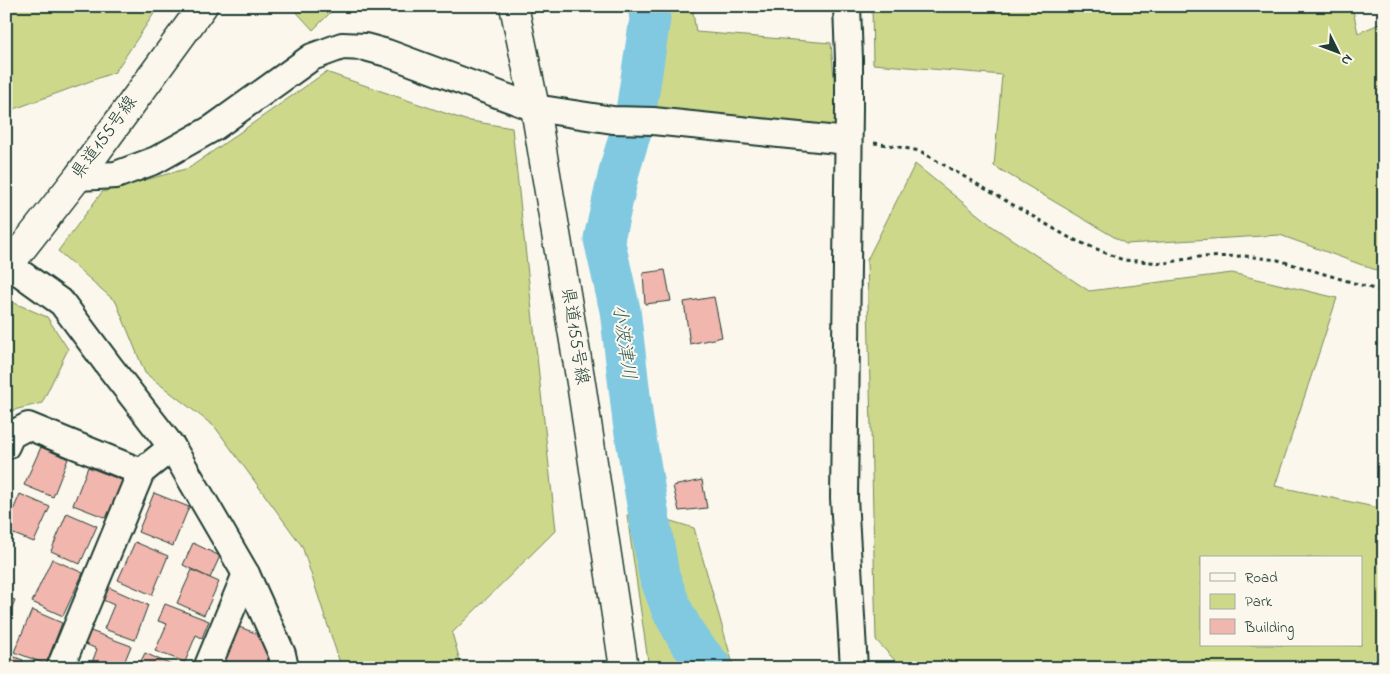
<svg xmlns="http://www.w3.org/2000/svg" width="1390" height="674" viewBox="0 0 1390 674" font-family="'Indie Flower','Klee One',sans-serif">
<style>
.green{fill:#cdd88b;stroke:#768a60;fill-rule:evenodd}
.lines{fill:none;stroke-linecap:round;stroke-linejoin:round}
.river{stroke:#80c9e1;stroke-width:41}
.building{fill:#f1b6ad;stroke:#1f3d34}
.street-casing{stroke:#1f3d34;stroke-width:30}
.secondary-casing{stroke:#1f3d34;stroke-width:31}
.path{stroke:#1f3d34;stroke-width:3;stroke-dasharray:4 4;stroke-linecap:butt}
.street{stroke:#fbf7ec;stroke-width:26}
.secondary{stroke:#fbf7ec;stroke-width:28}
.labels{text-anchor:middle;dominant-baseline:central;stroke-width:4;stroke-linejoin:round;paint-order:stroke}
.street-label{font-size:18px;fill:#1f3d34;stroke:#fbf7ec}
.water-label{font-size:19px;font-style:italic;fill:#37605f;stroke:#fbf7ec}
</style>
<rect width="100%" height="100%" fill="#fbf7ec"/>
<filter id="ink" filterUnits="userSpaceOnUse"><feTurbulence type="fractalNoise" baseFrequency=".02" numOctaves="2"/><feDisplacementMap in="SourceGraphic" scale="10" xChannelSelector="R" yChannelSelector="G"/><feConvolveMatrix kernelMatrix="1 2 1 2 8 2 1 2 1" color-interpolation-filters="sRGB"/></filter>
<g filter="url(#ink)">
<g class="green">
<path d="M6 6H159L115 72 6 112Z"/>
<path d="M291 6H337L313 30Z"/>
<path d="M657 6H692L696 32 831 43 838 126 650 110 660 23Z"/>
<path d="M872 6H1352L1358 33 1384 22V273L1280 235 1126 244 994 166 1002 75 873 64Z"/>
<path d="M326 72 465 120 512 128 556 530 452 633 462 668H340V663L302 546 215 427 145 373 116 302 58 251 102 192 189 168Z"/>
<path d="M915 164 992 226 1089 291 1232 273 1337 298 1275 486 1384 509V668H902L876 640 867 260ZM1201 558H1361V645H1201Z"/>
<path d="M12 302 47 317 68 349 42 403 10 411 6 420V309Z"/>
<path d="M627 515 661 518 694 528 734 668H649Z"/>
</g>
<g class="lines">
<path class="river" d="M648 6 650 19 635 118 620 168 604 239 620 310 633 421 659 575 672 610 689 641 712 668"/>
</g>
<g class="building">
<path d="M665 270 671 301 645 304 643 273Z"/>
<path d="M714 297 722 337 690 344 684 302Z"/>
<path d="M41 447 68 459 53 497 24 485Z"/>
<path d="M88 467 124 481 109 519 73 505Z"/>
<path d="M702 480 707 508 679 511 673 486Z"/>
<path d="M154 493 189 507 173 546 138 532Z"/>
<path d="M20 494 50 507 34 542 6 531V527Z"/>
<path d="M67 513 97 526 80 564 51 551Z"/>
<path d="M135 542 168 556 152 595 118 580Z"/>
<path d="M193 543 220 556 210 578 183 565Z"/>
<path d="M52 559 83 573 63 616 32 602Z"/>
<path d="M192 570 219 582 204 615 177 603Z"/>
<path d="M108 587 148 605 135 640 104 629 114 605 103 600Z"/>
<path d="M6 597 15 600 6 622Z"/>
<path d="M165 604 209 621 202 638 196 635 185 662 155 651 167 624 158 621Z"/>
<path d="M32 610 62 623 46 664 14 652Z"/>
<path d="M239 627 264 636 270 652 263 668H222Z"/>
<path d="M88 630 131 646 122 668H90L97 649 83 643Z"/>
<path d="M145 653 178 668H144L139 665Z"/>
<path d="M12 656 23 660 22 665 29 668H7Z"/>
</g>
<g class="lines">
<defs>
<g id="street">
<path d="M847 6 849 59V109L844 498 854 668"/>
<path d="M78 177 116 175 156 160 213 128 312 57 342 46 365 47 387 53 535 108 613 120 653 121 848 141"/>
<path d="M9 265 62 303 109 366 172 447 246 574 282 654 285 668"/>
<path d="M6 446 11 435 28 426 141 472"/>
<path d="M60 668 141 472 172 447"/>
<path d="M207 668 246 574"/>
</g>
<g id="secondary">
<path d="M514 6 535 108 581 383 624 668"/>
<path d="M6 269 78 177 203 6"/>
</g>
</defs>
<use href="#street" class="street-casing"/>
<use href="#secondary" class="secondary-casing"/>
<path class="path" d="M874 143 888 145 920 151 1070 238 1123 260 1165 263 1197 257 1244 256 1278 260 1384 292"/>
<use href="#street" class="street"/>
<use href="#secondary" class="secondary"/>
</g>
</g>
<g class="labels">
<g class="street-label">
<text transform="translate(105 138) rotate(-54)">県道155号線</text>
<text transform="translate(574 336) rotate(81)">県道155号線</text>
</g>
<g class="water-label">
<text transform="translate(623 342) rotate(82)">小波津川</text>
</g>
</g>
<rect width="1390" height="674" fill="none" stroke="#fbf7ec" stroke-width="25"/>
<rect x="12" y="12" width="1365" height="649" fill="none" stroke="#1f3d34" stroke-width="2" filter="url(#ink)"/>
<rect x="1200" y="556" width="162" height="90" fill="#fbf7ec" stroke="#a3ada2"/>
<rect x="1210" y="573" width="25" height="8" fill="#fbf7ec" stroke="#a3ada2"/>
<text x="1245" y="582" font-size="15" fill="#1f3d34">Road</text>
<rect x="1210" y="594" width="25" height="15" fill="#cdd88b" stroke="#a3ada2"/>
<text x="1245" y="606" font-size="15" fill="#1f3d34">Park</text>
<rect x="1210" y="619" width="25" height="15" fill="#f1b6ad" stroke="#a3ada2"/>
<text x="1245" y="632" font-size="15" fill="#1f3d34">Building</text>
<g transform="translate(1338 52) rotate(132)" stroke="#fbf7ec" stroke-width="4" paint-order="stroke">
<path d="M0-4L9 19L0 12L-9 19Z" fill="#1f3d34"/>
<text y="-8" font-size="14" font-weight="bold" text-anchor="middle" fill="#1f3d34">N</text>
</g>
</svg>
